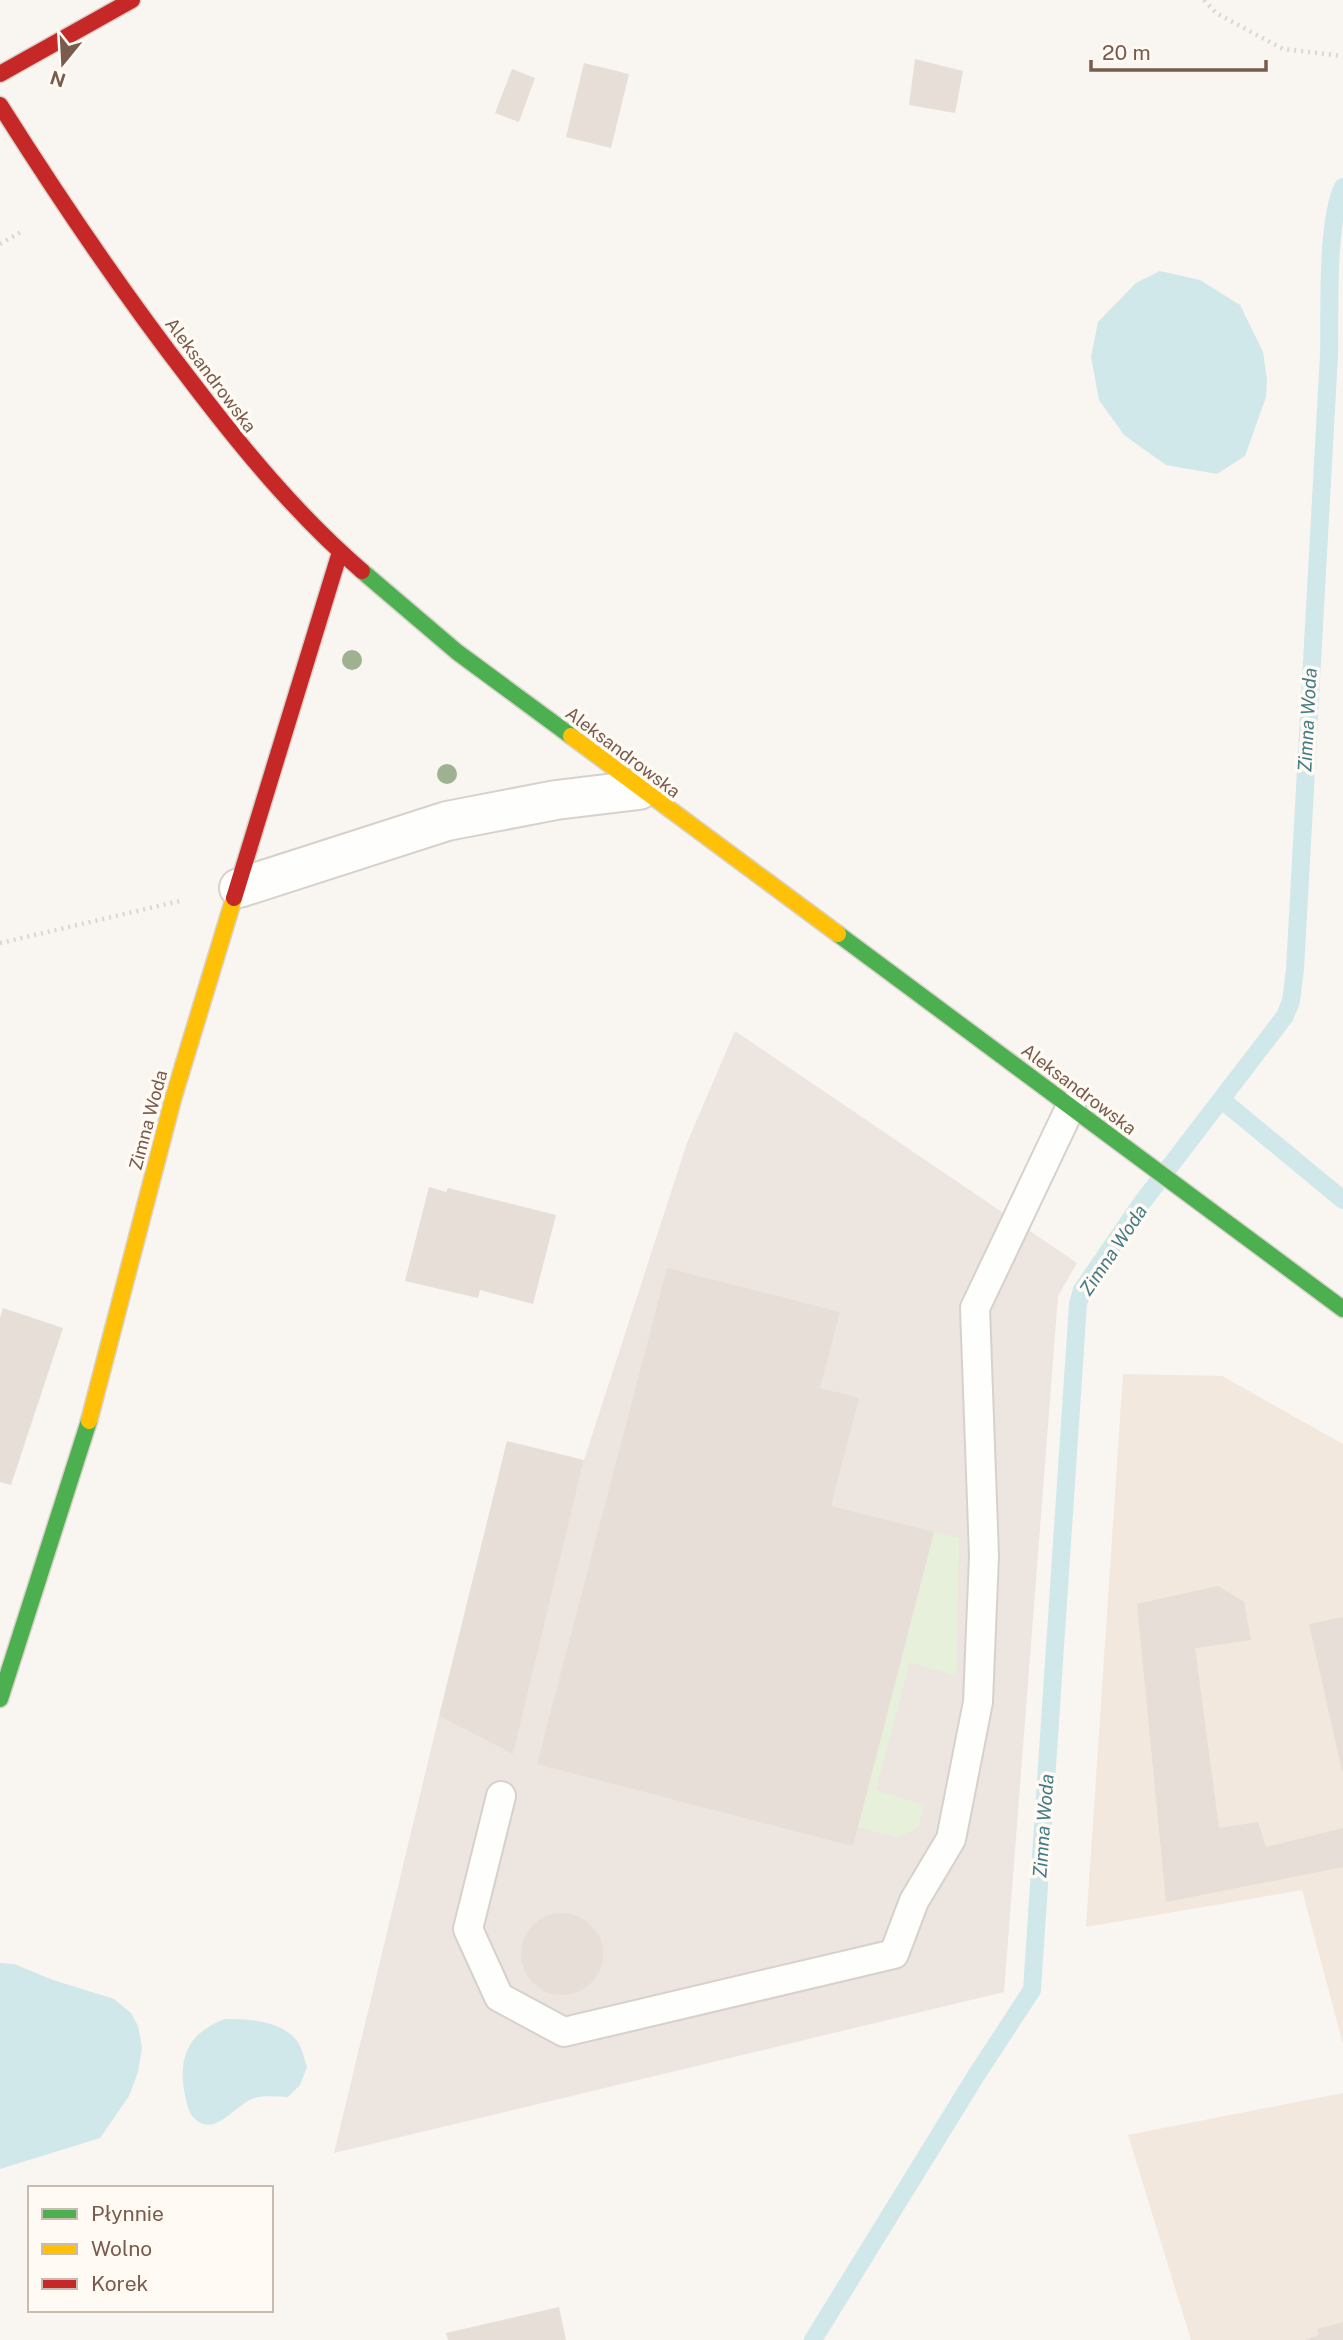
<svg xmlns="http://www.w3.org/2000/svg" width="1343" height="2340" viewBox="0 0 1343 2340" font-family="'Public Sans',sans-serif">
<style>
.residential{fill:#f2e8de}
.industrial{fill:#ede5e0}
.green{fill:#e7f0db}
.water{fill:#d0e8ea}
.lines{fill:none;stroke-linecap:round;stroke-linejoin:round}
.stream{stroke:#d0e8ea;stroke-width:18}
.building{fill:#e6ded7}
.lane-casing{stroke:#d7d1cb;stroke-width:32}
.street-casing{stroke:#d7d1cb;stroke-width:42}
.fast-casing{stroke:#d9d2cb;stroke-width:19}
.slow-casing{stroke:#d9d2cb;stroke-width:19}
.jam-casing{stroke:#d9d2cb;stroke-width:19}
.path{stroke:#dcd5d0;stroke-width:4.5;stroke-dasharray:2 5;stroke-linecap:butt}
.lane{stroke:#fefefd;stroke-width:28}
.street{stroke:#fefefd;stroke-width:38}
.fast{stroke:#4caf50;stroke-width:16}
.slow{stroke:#ffc107;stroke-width:16}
.jam{stroke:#c62828;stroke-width:16}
.tree{fill:#9eb190}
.labels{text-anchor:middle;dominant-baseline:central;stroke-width:7;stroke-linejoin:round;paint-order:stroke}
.street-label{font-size:18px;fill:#7a5c4d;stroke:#fffaf3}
.water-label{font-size:19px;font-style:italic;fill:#437c86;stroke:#fffaf3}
</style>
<rect width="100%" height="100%" fill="#f9f5f0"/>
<g class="residential">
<path d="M1123 1374 1222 1376 1343 1444V2044L1302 1890 1086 1927Z"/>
<path d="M1343 2093V2340H1191L1128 2135Z"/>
</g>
<path class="industrial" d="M735 1031 1077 1263 1058 1296 1004 1992 334 2153 439 1716 513 1753 584 1460 687 1143Z"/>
<path class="green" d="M934 1532 959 1538 957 1666 955 1676 910 1662 876 1790 924 1805 918 1827 898 1838 858 1827Z"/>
<g class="water">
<path d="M1160 271 1200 280 1240 305 1263 352 1267 380 1266 397 1245 456 1217 474 1166 465 1124 435 1099 400 1091 357 1098 322 1136 283Z"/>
<path d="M0 1963 14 1964 53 1980 114 1999 131 2013 138 2026 142 2047 138 2072 129 2096 100 2138 0 2169Z"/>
<path d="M225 2019C249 2019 281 2020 297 2041 302 2047 304 2059 307 2067L300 2085 288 2097C278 2097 266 2095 255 2098 238 2102 218 2134 199 2122 189 2116 187 2105 185 2095 177 2057 189 2032 225 2019Z"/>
</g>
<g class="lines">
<g class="stream">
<path d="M1222 1100 1343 1200"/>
<path d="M813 2340 977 2074 1032 1990 1078 1304 1082 1290 1141 1204 1285 1016 1291 1001 1295 969 1329 355C1330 313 1326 222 1343 187"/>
</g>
</g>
<g class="building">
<path d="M915 59 963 71 955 113 909 105Z"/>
<path d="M584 63 629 74 611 148 566 137Z"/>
<path d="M512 69 535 78 519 122 495 113Z"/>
<path d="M429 1187 446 1192 448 1188 556 1215 533 1304 480 1290 478 1298 405 1281Z"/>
<path d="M667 1268 840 1312 820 1388 859 1398 831 1506 934 1532 853 1846 537 1764Z"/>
<path d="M3 1308 63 1328 11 1485 0 1482V1318Z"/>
<path d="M507 1441 584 1460 513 1754 439 1716Z"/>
<path d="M1218 1586 1244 1602 1251 1640 1195 1648 1219 1828 1258 1822 1266 1847 1343 1828V1867L1166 1902 1137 1604Z"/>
<path d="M1343 1617V1771H1342L1309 1624Z"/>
<circle cx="562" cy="1954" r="41"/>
<path d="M559 2307 566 2340H448L446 2333Z"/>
<path d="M1343 2322V2340H1304L1319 2335 1317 2329Z"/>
</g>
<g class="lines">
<defs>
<path id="lane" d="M501 1796 468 1929 499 1997 564 2032 894 1954 914 1901 951 1839 978 1702 984 1556 975 1308 1071 1106"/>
<path id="street" d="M239 888 447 821 556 800 639 790"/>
<g id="fast">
<path d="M362 571 457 652 571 736"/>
<path d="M838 934 1343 1309"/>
<path d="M0 1699 89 1421"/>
</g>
<g id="slow">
<path d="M571 736 838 934"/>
<path d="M89 1421 173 1099 234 898"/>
</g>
<g id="jam">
<path d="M0 74 132 0"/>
<path d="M0 105C60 200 122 292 191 381 242 448 297 515 362 571"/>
<path d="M234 898 340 552"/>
</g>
</defs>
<use href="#lane" class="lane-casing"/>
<use href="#street" class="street-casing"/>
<use href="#fast" class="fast-casing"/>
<use href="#slow" class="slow-casing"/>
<use href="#jam" class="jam-casing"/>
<g class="path">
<path d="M1204 0 1216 13 1283 49 1343 56"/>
<path d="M0 244 21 232"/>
<path d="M0 943 180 901"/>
</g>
<use href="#lane" class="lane"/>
<use href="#street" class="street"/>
<use href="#fast" class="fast"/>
<use href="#slow" class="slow"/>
<use href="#jam" class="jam"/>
</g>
<g class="tree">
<circle cx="352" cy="660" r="10"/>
<circle cx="447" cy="774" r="10"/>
</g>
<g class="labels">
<g class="street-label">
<text transform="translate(211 375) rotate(53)">Aleksandrowska</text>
<text transform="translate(623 752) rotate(37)">Aleksandrowska</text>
<text transform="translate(1079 1089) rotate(37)">Aleksandrowska</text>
<text transform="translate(148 1120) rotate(-75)">Zimna Woda</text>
</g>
<g class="water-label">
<text transform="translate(1307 720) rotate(-87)">Zimna Woda</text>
<text transform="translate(1113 1250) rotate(-56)">Zimna Woda</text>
<text transform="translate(1043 1826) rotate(-86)">Zimna Woda</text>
</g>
</g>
<rect x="28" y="2186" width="245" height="126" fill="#fffaf3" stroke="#cabbb1" stroke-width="2"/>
<rect x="42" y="2209" width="35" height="10" fill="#4caf50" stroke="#cabbb1" stroke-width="2"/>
<text x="91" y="2221" font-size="21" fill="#7a5c4d">Płynnie</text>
<rect x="42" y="2244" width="35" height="10" fill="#ffc107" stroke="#cabbb1" stroke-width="2"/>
<text x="91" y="2256" font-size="21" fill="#7a5c4d">Wolno</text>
<rect x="42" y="2279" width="35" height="10" fill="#c62828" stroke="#cabbb1" stroke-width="2"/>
<text x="91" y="2291" font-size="21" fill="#7a5c4d">Korek</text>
<g transform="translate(63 63) rotate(198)" stroke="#fffaf3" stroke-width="5" paint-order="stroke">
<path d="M0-5L12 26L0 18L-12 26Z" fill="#7a5c4d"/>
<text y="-10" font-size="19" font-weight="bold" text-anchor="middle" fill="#7a5c4d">N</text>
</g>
<path d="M1091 60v10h175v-10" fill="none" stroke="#7a5c4d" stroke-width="3.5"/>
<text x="1102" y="60" font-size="21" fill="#7a5c4d" stroke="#fffaf3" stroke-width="5" paint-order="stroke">20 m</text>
</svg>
